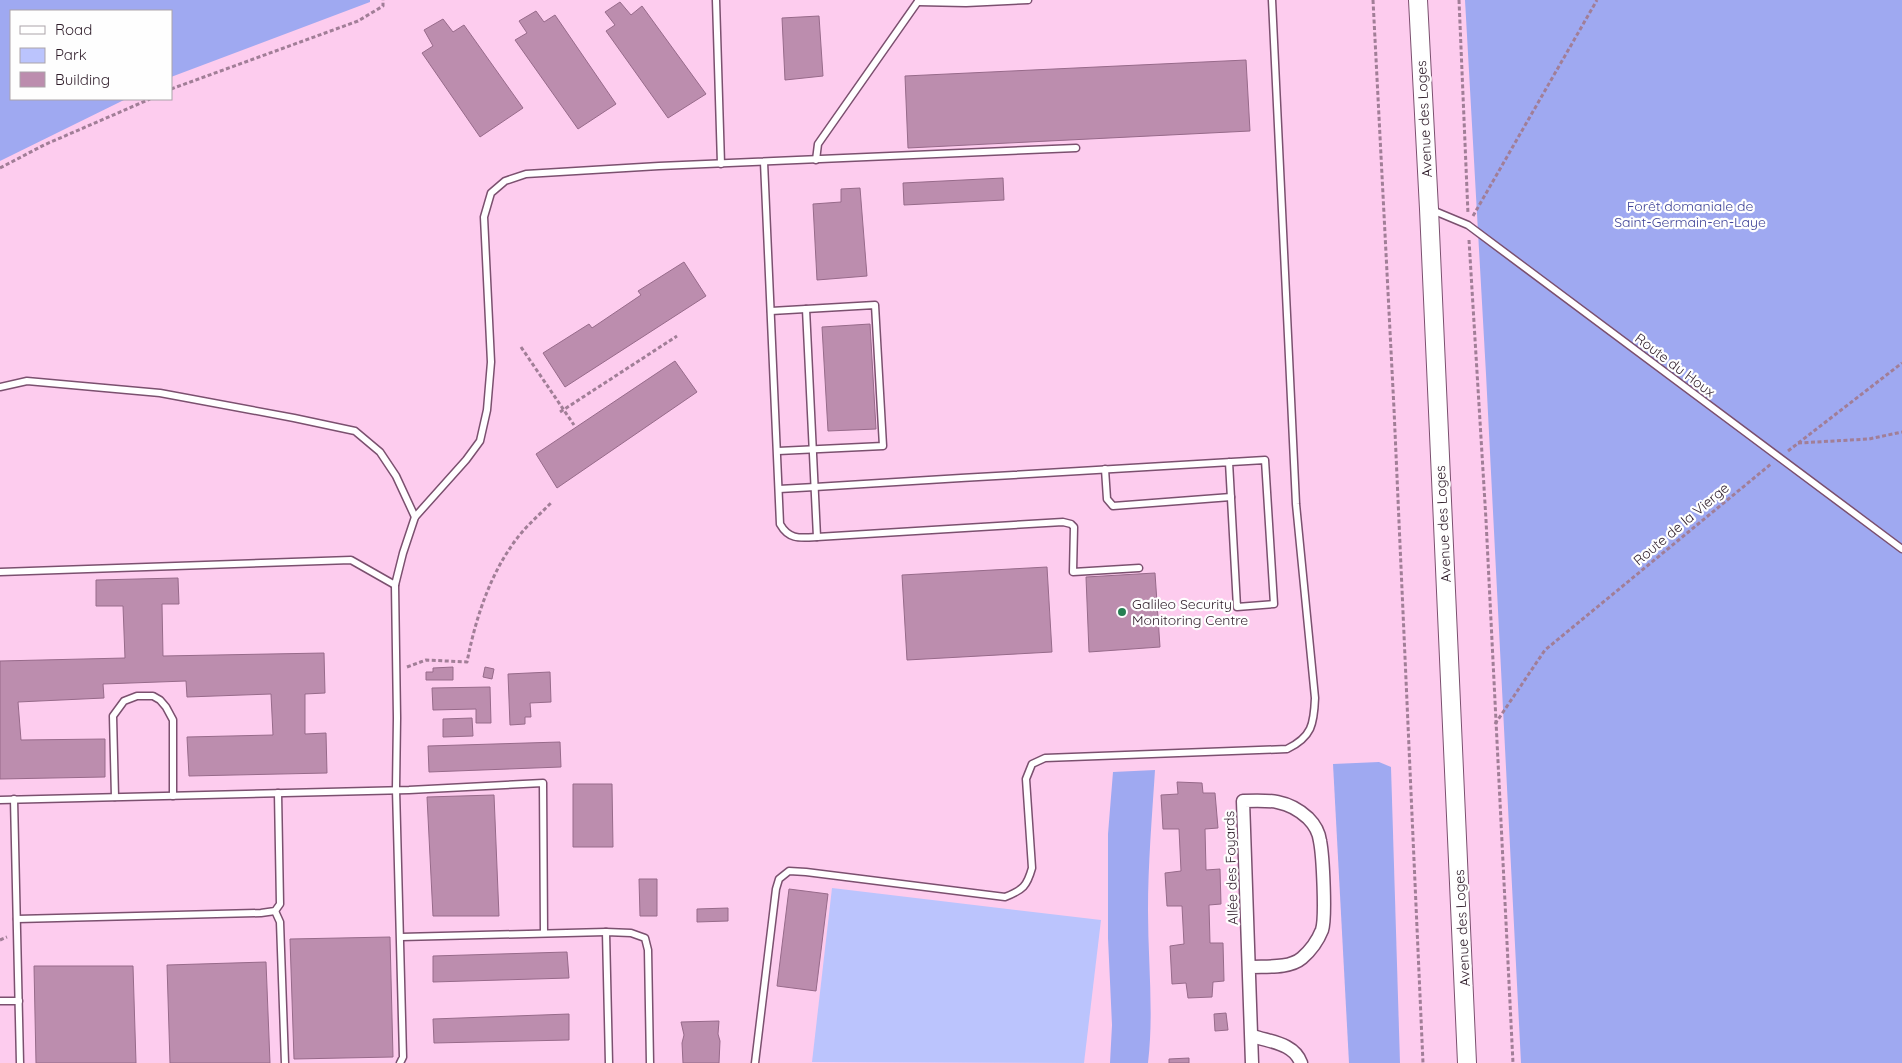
<svg xmlns="http://www.w3.org/2000/svg" width="1902" height="1063" viewBox="0 0 1902 1063" font-family="Quicksand,sans-serif">
<style>
.green{fill:#bbc4fd}
.forest{fill:#9fa9f1}
.building{fill:#bc8dae;stroke:#976a8a}
.lines{fill:none;stroke-linecap:round;stroke-linejoin:round}
.lane-casing{stroke:#7b506f;stroke-width:9}
.street-casing{stroke:#7b506f;stroke-width:15}
.secondary-casing{stroke:#7b506f;stroke-width:20}
.path{stroke:#a17e97;stroke-width:3;stroke-dasharray:4 2.5;stroke-linecap:butt}
.lane{stroke:#fff;stroke-width:6}
.street{stroke:#fff;stroke-width:12}
.secondary{stroke:#fff;stroke-width:18}
.poi-dot{fill:#277f53;stroke:#fefefe;stroke-width:2}
.labels{text-anchor:middle;dominant-baseline:central;stroke-width:4.5;stroke-linejoin:round;paint-order:stroke}
.street-label{font-size:14px;fill:#2f1d2a;stroke:#fefefe}
.park-label{font-size:14px;fill:#424699;stroke:#fefefe}
.poi-label{font-size:14px;fill:#2f1d2a;stroke:#fefefe;text-anchor:start}
</style>
<rect width="100%" height="100%" fill="#fdccee"/>
<path class="green" d="M832 888 1101 920 1084 1063 812 1062Z"/>
<g class="forest">
<path d="M0 0H370V2L171 77V11H11V99H126L0 161Z"/>
<path d="M1465 0H1902V1063H1521L1486 374Z"/>
<path d="M1379 762 1391 767 1400 1063H1349L1333 764Z"/>
<path d="M1155 770C1152 817 1148 864 1148 911 1148 962 1154 1013 1148 1063H1110L1112 1025 1108 938V834L1113 772Z"/>
</g>
<g class="building">
<path d="M620 2 631 15 642 6 706 94 668 118 606 31 615 25 605 12Z"/>
<path d="M536 11 544 22 555 15 616 104 578 129 515 40 527 33 519 21Z"/>
<path d="M819 16 823 76 785 80 782 18Z"/>
<path d="M443 19 453 32 464 25 523 108 480 137 422 53 433 46 424 30Z"/>
<path d="M1246 60 1250 131 908 148 905 76Z"/>
<path d="M1003 178 1004 200 904 205 903 183Z"/>
<path d="M860 188 867 276 817 280 813 204 841 202V189Z"/>
<path d="M684 262 706 296 565 387 543 353 589 324 592 328 641 295 638 291Z"/>
<path d="M870 324 876 429 828 431 822 327Z"/>
<path d="M675 361 697 392 557 488 536 454Z"/>
<path d="M1047 567 1052 652 907 660 902 575Z"/>
<path d="M1155 573 1160 647 1089 652 1086 577Z"/>
<path d="M178 578 179 604H162L163 656 324 653 325 693 305 694V734L326 733 327 773 189 776 187 737 273 735 271 694 187 697 186 681 103 684 104 698 18 702 21 740 105 739V777L0 779V661L125 658 123 606H96V580Z"/>
<path d="M453 667V680H426V672H433V668Z"/>
<path d="M485 667 494 669 492 679 483 677Z"/>
<path d="M550 672 551 702 530 703 531 717H525V724L510 725 508 674Z"/>
<path d="M490 687 491 723H476V709L433 710 432 688Z"/>
<path d="M472 718 473 736 443 737V719Z"/>
<path d="M560 742 561 767 429 772 428 746Z"/>
<path d="M1177 782 1202 783 1203 793H1215L1218 828 1205 829 1206 870 1220 869 1221 904 1209 905 1210 943H1223L1224 981 1213 982 1212 997 1188 998 1186 983 1172 984 1170 946 1184 944 1182 906H1167L1165 873 1181 871 1179 829H1163L1161 795 1178 794Z"/>
<path d="M573 784H612L613 847H573Z"/>
<path d="M494 795 499 916H433L427 797Z"/>
<path d="M639 879H657V916H640Z"/>
<path d="M789 889 828 894 816 991 777 986Z"/>
<path d="M728 908V921L697 922V909Z"/>
<path d="M390 937 393 1057 294 1059 290 939Z"/>
<path d="M567 952 569 978 433 982V956Z"/>
<path d="M266 962 270 1063H170L167 965Z"/>
<path d="M34 966H133L136 1063H36Z"/>
<path d="M1226 1013 1228 1030 1215 1031 1214 1014Z"/>
<path d="M569 1014V1040L434 1043 433 1019Z"/>
<path d="M719 1021 718 1034 720 1041 719 1063H683L682 1043 684 1035 681 1022Z"/>
<path d="M1189 1058V1063H1169V1059Z"/>
</g>
<g class="lines">
<defs>
<g id="lane">
<path d="M716 0 721 164"/>
<path d="M918 2 966 3 1028 0"/>
<path d="M816 160 818 144 919 0"/>
<path d="M764 162 780 524C789 540 800 538 817 537L1063 522 1071 524 1074 527 1073 572 1139 568"/>
<path d="M1432 210 1468 225 1902 549"/>
<path d="M806 309 817 537"/>
<path d="M771 311 875 305 883 446 778 451"/>
<path d="M0 387 27 381 160 393 294 418 355 431 380 452 396 476 415 517"/>
<path d="M1105 469 1107 499 1113 506 1231 497"/>
<path d="M779 489 815 487C965 478 1115 468 1265 460L1274 604 1237 607 1229 462"/>
<path d="M0 572 351 560 395 585"/>
<path d="M115 797 113 716 124 701 137 696H153L160 700 166 707 173 720V796"/>
<path d="M14 799 20 1063"/>
<path d="M0 800 409 790 543 783 544 933"/>
<path d="M275 911 280 922 285 1063"/>
<path d="M17 919 261 913 275 911 280 904 278 793"/>
<path d="M401 937 606 932"/>
<path d="M0 1001H19"/>
<path d="M400 1063 403 1057 396 789 397 718 395 585 403 553 415 517 466 460 480 441 487 410 491 362 484 217 491 193 505 181 526 174 659 166 1076 148"/>
<path d="M609 1063 606 932 631 933 645 938 648 950 650 1063"/>
<path d="M755 1063 776 889 779 879 789 871 806 872 1005 897C1023 890 1027 886 1032 868L1026 779 1032 764 1045 758 1287 749C1312 737 1314 724 1315 698L1296 504 1272 0"/>
</g>
<g id="street">
<path d="M1250 967C1265 966 1289 969 1302 958 1310 951 1318 940 1322 930 1326 918 1323 856 1320 841 1319 833 1314 824 1308 818 1288 799 1268 800 1243 801L1252 1063"/>
<path d="M1253 1036C1270 1042 1294 1043 1301 1063"/>
</g>
<path id="secondary" d="M1418 0 1429 209 1467 1063"/>
</defs>
<use href="#lane" class="lane-casing"/>
<use href="#street" class="street-casing"/>
<use href="#secondary" class="secondary-casing"/>
<g class="path">
<path d="M1373 0 1394 409 1423 1063"/>
<path d="M1459 0 1468 214"/>
<path d="M171 89 358 21 383 6V0"/>
<path d="M0 168 44 145 150 99"/>
<path d="M1473 216 1597 0"/>
<path d="M1469 240 1486 520 1513 1063"/>
<path d="M521 347 574 425"/>
<path d="M560 412 677 336"/>
<path d="M1798 443 1869 439 1902 432"/>
<path d="M1788 451 1902 363"/>
<path d="M407 667 426 660 467 662C476 616 492 567 523 531 532 521 542 512 551 503"/>
<path d="M1495 724 1545 650 1771 464"/>
<path d="M0 940 7 937"/>
</g>
<use href="#lane" class="lane"/>
<use href="#street" class="street"/>
<use href="#secondary" class="secondary"/>
</g>
<circle class="poi-dot" cx="1122" cy="612" r="5"/>
<g class="labels">
<g class="street-label">
<text transform="translate(1424 119) rotate(-93)">Avenue des Loges</text>
<text transform="translate(1675 365) rotate(37)">Route du Houx</text>
<text transform="translate(1443 524) rotate(-93)">Avenue des Loges</text>
<text transform="translate(1681 524) rotate(-40)">Route de la Vierge</text>
<text transform="translate(1231 868) rotate(-92)">Allée des Foyards</text>
<text transform="translate(1462 928) rotate(-93)">Avenue des Loges</text>
</g>
<g class="park-label">
<text x="1690" y="206">Forêt domaniale de<tspan x="1690" dy="16">Saint-Germain-en-Laye</tspan></text>
</g>
<g class="poi-label">
<text x="1132" y="604">Galileo Security<tspan x="1132" dy="16">Monitoring Centre</tspan></text>
</g>
</g>
<rect x="10" y="10" width="162" height="90" fill="#fefefe" stroke="#aba4a9"/>
<rect x="20" y="26" width="25" height="8" fill="#ffffff" stroke="#aba4a9"/>
<text x="55" y="35" font-size="15" fill="#2f1d2a">Road</text>
<rect x="20" y="48" width="25" height="15" fill="#bbc4fd" stroke="#aba4a9"/>
<text x="55" y="60" font-size="15" fill="#2f1d2a">Park</text>
<rect x="20" y="72" width="25" height="15" fill="#bc8dae" stroke="#aba4a9"/>
<text x="55" y="85" font-size="15" fill="#2f1d2a">Building</text>
</svg>
